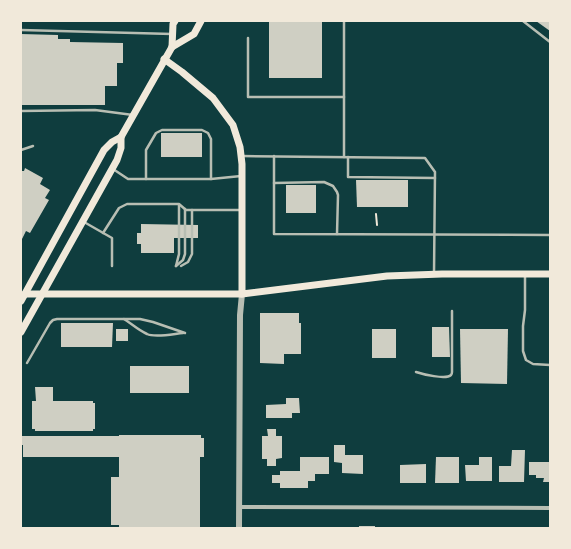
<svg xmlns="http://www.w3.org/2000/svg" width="571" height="549" viewBox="0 0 571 549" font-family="'Archivo Narrow',sans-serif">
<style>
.building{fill:#cfcfc3}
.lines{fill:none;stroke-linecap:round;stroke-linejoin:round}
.path{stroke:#f1e9da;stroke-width:2}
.service{stroke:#b8beb3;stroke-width:2.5}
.minor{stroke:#b8beb3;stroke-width:4}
.tertiary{stroke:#b8beb3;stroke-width:6}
.secondary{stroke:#f1e9da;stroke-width:7}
</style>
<rect width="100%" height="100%" fill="#0f3d3e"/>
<g class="building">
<rect x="269" y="21" width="53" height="57"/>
<path d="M536 21H550V31Z"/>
<path d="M21 34 58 35V39H70V42L123 43V63H117V86H105V105H21Z"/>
<rect x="161" y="133" width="41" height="24"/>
<path d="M25 168 43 178 40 184 50 190 45 198 49 200 30 233 26 231 21 241V171H24Z"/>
<path d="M356 180H408V207H357Z"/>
<rect x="286" y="185" width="30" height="28"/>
<path d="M141 224 198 225V238H174V253H141V244H137V233H141Z"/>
<path d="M260 313H299V323H301V354H284V364L260 363Z"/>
<path d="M61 323H113L112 347H61Z"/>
<path d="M432 327H449L450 357H432Z"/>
<rect x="116" y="329" width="12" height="12"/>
<rect x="372" y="329" width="24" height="29"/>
<path d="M460 329H508L507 384 461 383Z"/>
<rect x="130" y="366" width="59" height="27"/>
<path d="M35 387H53V401H93V403H95V429H93V431H35V429H32V401H36Z"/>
<path d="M286 398H299L300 413H292V418H266V405L286 404Z"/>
<path d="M267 429H276V436H282V458L276 459V466H267V459H262V436H268Z"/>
<path d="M119 435H201V438H204V457H200V528H119V525H111V477H119V457H23V445H21V436H119Z"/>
<path d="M334 445H345V455H363V474L342 473V463L334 462Z"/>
<path d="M512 450H525L524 482H499V466H511Z"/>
<path d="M300 457H329V474H315V481H308V488H280V483H272V475H280V471H300Z"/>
<path d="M436 457H459V483H435Z"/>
<path d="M479 457H492V481H466L465 465H479Z"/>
<path d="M529 462H550V482H543L544 478H536V475H529Z"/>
<path d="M426 464V483H400V465Z"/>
<rect x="359" y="526" width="16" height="2"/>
</g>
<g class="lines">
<path class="path" d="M376 214 377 225"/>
<g class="service">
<path d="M523 21 550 42"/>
<path d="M21 30 172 34"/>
<path d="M248 38V97H344"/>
<path d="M21 111 95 110 133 115"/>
<path d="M21 150 33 146"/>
<path d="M242 156 425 158 435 172 434 274"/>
<path d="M274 156V234L550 235"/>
<path d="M344 157V21"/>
<path d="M348 157V177L435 178"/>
<path d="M113 169 128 179H211L241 176"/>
<path d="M146 179V150L156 133 162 130H202L208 133 211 139V179"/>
<path d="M274 183 324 182 333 186 337 192 338 195 337 234"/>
<path d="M84 222 112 238V266"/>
<path d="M103 233 119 208 127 204H179L186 210H241"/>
<path d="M176 266 179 254V205"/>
<path d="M176 266 183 260 185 254V209"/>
<path d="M181 266 188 262 192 254V210"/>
<path d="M525 274V310L523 326V351L526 360 533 364 550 365"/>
<path d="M124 319C132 324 138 330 147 334 155 338 173 334 183 333"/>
<path d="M27 363 50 323 53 320 57 319H140L153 322 185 333"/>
<path d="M416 372C422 374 446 380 451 375 452 374 452 373 452 372V311"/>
</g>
<path class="minor" d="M239 507 550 508"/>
<path class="tertiary" d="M239 528 240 315 242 294"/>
<g class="secondary">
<path d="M172 47 194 34 201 21"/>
<path d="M164 59 182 72 213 98 233 125 240 147 242 164V294"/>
<path d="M25 294H242L387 276 442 274H550"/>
<path d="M21 301 104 150 112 142 121 137"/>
<path d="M21 332 117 160 121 148V137L172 47 173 24 175 21"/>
</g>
</g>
<rect width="571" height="549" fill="none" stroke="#f1e9da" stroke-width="44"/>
</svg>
